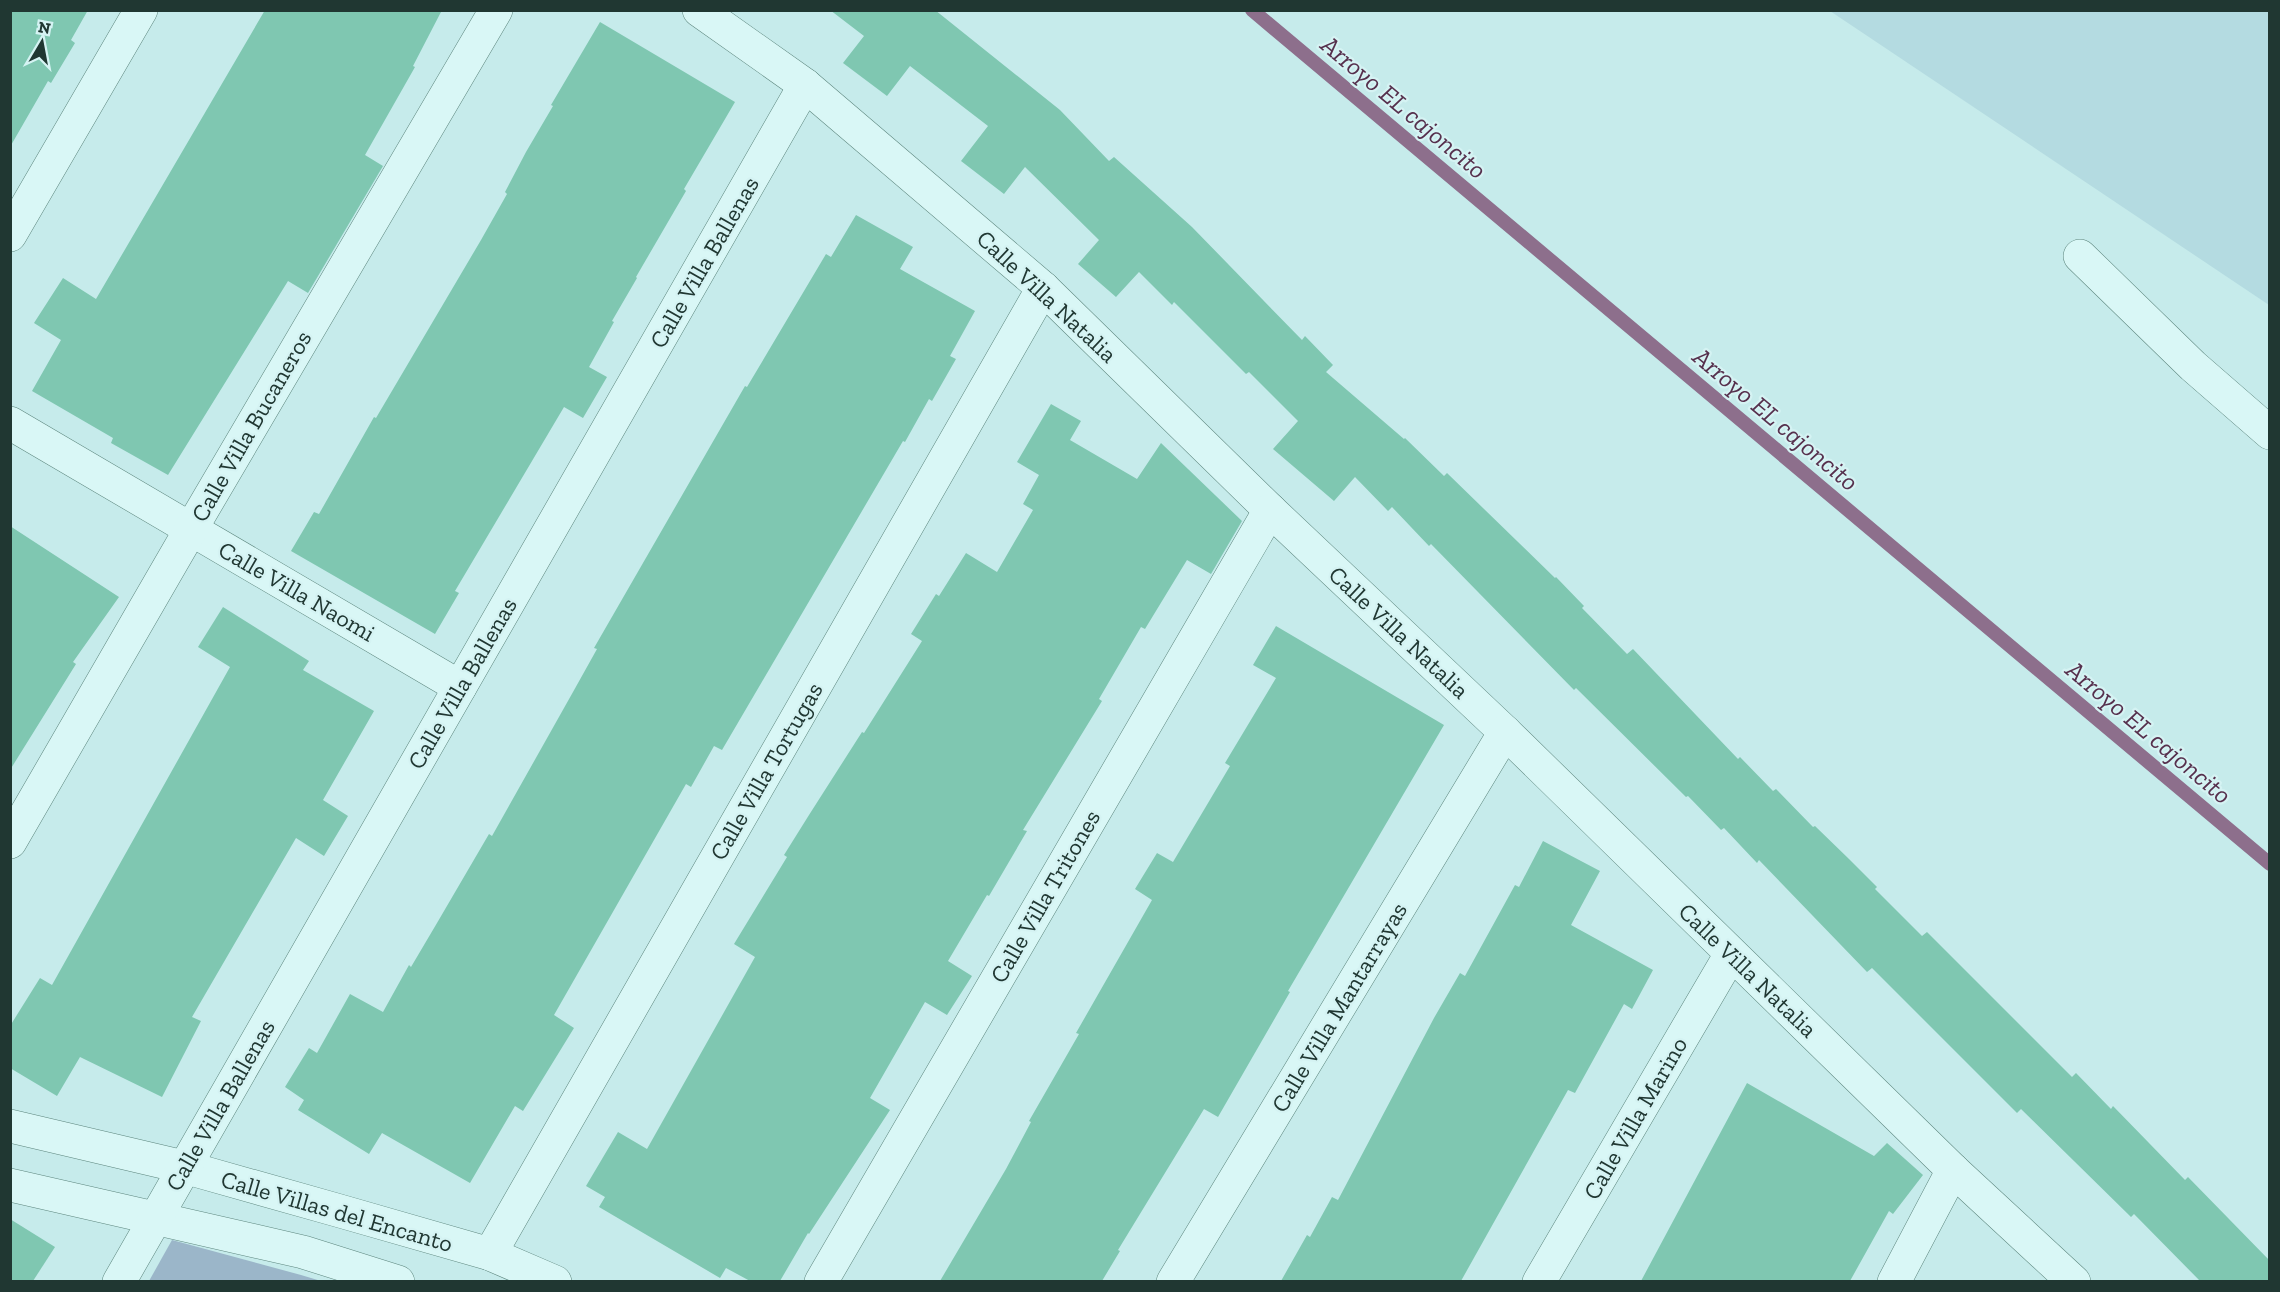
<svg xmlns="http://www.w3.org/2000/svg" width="2280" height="1292" viewBox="0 0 2280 1292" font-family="'Zilla Slab',serif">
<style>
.farmland{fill:#b4dbe1}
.green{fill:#9bb6c9}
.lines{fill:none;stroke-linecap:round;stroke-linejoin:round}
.stream{stroke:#8d6f8c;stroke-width:14}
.building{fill:#7fc7b1}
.minor-casing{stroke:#5d867e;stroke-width:34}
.minor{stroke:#d9f7f6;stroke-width:33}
.labels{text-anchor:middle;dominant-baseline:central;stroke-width:4.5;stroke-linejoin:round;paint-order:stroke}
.street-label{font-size:24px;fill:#203732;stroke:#d5f3f3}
.water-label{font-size:26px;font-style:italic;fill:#56304d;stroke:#d5f3f3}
</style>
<rect width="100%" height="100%" fill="#c6ebeb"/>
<path class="farmland" d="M1830 11H2269V305Z"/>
<path class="green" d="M172 1240 301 1275 321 1281H149Z"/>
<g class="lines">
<path class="stream" d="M1252 10 2270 864"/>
</g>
<g class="building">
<path d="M10 10H88L71 40 75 43 51 83 48 81 10 147Z"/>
<path d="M265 10H442L413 66 415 67 365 155 383 166 308 293 288 281 168 475 111 443 113 438 32 391 61 340 34 323 63 278 96 299Z"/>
<path d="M830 10H935L1060 110 1109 161 1114 157 1192 227 1302 340 1305 336 1333 365 1326 372 1404 439 1405 438 1444 476 1447 473 1555 578 1556 577 1584 606 1582 608 1627 654 1633 649 1738 759 1740 757 1773 791 1776 789 1813 827 1815 826 1849 859 1877 887 1875 889 1922 936 1927 932 2072 1077 2076 1073 2111 1109 2113 1106 2185 1180 2188 1177 2270 1261V1281H2200L2134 1214 2131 1217 2021 1109 2017 1113 1872 968 1867 972 1759 860 1757 863 1724 828 1721 830 1688 796 1686 797 1576 688 1574 690 1431 544 1429 546 1392 507 1388 511 1355 477 1334 501 1273 449 1298 421 1249 372 1246 374 1174 302 1172 305 1139 272 1116 297 1078 264 1099 240 1025 167 1004 194 961 161 988 126 910 66 887 96 843 63 864 36Z"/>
<path d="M600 22 735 102 684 189 686 191 636 277 637 278 612 321 614 322 589 367 607 377 583 418 564 407 455 591 459 593 435 634 291 551 314 512 319 514 374 417 376 418 481 240 507 194 505 192 526 152 553 106 551 105Z"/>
<path d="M856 215 913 247 900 269 975 311 950 356 956 359 932 401 929 399 905 442 903 441 722 750 714 746 691 787 686 784 554 1015 574 1028 523 1111 515 1106 470 1183 382 1133 369 1154 298 1110 304 1100 285 1087 309 1048 317 1053 350 994 383 1012 409 965 411 967 437 923 489 834 492 836 573 692 597 649 594 648 745 386 747 387 826 254 831 257Z"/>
<path d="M1051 404 1081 421 1070 440 1137 479 1161 443 1242 521 1211 574 1187 560 1145 629 1141 627 1099 699 1102 701 1023 830 1027 831 989 896 987 895 948 961 972 976 947 1015 925 1002 870 1098 890 1110 809 1234 808 1233 780 1281H750L726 1268 720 1278 599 1207 605 1197 586 1186 618 1132 647 1149 755 957 734 944 787 857 784 855 809 815 862 732 864 733 922 641 911 634 936 594 939 596 966 553 997 572 1033 510 1023 504 1039 475 1017 462Z"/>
<path d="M10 526 119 597 73 662 76 664 10 770Z"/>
<path d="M223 607 309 661 303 670 374 711 323 800 348 816 324 856 296 838 192 1017 201 1021 162 1097 80 1057 57 1096 10 1068V1026L40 978 52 985 230 667 198 647Z"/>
<path d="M1276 626 1444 725 1288 991 1290 992 1218 1117 1204 1109 1118 1250 1120 1251 1102 1281H940L1006 1169 1031 1122 1029 1121 1079 1034 1076 1033 1152 900 1135 889 1157 853 1173 862 1230 766 1225 763 1276 678 1253 665Z"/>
<path d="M1543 841 1600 871 1571 925 1653 970 1632 1009 1624 1004 1575 1093 1568 1090 1461 1281H1281L1307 1235 1310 1237 1332 1197 1338 1200 1434 1018 1460 973 1465 976 1515 885 1519 887Z"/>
<path d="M1747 1083 1874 1156 1887 1143 1923 1175 1893 1214 1889 1211 1850 1281H1641Z"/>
<path d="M10 1219 55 1247 33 1281H10Z"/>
</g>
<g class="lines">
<defs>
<g id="minor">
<path d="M699 10 805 85 1043 288 1270 510 1505 732 1953 1170 2074 1282"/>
<path d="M10 235 141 10"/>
<path d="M2080 256 2193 366 2270 433"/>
<path d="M10 423 460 687"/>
<path d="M10 842 191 529 496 10"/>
<path d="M10 1126 184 1167 340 1211 490 1254 555 1282"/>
<path d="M10 1185 303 1252 398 1282"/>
<path d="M490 1254 1043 288"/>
<path d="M119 1282 805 85"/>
<path d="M821 1282 1270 510"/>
<path d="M1173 1282 1505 732"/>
<path d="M1539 1282 1731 954"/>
<path d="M1894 1282 1953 1170"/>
</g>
</defs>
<use href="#minor" class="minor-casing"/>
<use href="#minor" class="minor"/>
</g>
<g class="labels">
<g class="street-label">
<text transform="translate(704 262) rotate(-60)">Calle Villa Ballenas</text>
<text transform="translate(1047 296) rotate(43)">Calle Villa Natalia</text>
<text transform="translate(251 426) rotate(-60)">Calle Villa Bucaneros</text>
<text transform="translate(297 591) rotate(30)">Calle Villa Naomi</text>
<text transform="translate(1399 632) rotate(43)">Calle Villa Natalia</text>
<text transform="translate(462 683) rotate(-60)">Calle Villa Ballenas</text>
<text transform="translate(766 771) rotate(-60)">Calle Villa Tortugas</text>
<text transform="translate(1045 896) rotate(-60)">Calle Villa Tritones</text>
<text transform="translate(1748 970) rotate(44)">Calle Villa Natalia</text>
<text transform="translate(1339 1007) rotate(-59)">Calle Villa Mantarrayas</text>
<text transform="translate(220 1105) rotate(-60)">Calle Villa Ballenas</text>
<text transform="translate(1635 1118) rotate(-60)">Calle Villa Marino</text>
<text transform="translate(337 1211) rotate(16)">Calle Villas del Encanto</text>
</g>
<g class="water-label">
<text transform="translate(1404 107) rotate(40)">Arroyo EL cajoncito</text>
<text transform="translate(1776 419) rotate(40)">Arroyo EL cajoncito</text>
<text transform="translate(2149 732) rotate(40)">Arroyo EL cajoncito</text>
</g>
</g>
<rect width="2280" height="1292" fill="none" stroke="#203732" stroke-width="24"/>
<g transform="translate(42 42) rotate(10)" stroke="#d5f3f3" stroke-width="4.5" paint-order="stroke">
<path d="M0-4.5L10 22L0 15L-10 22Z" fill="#203732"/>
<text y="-9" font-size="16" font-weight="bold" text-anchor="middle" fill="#203732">N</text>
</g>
</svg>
